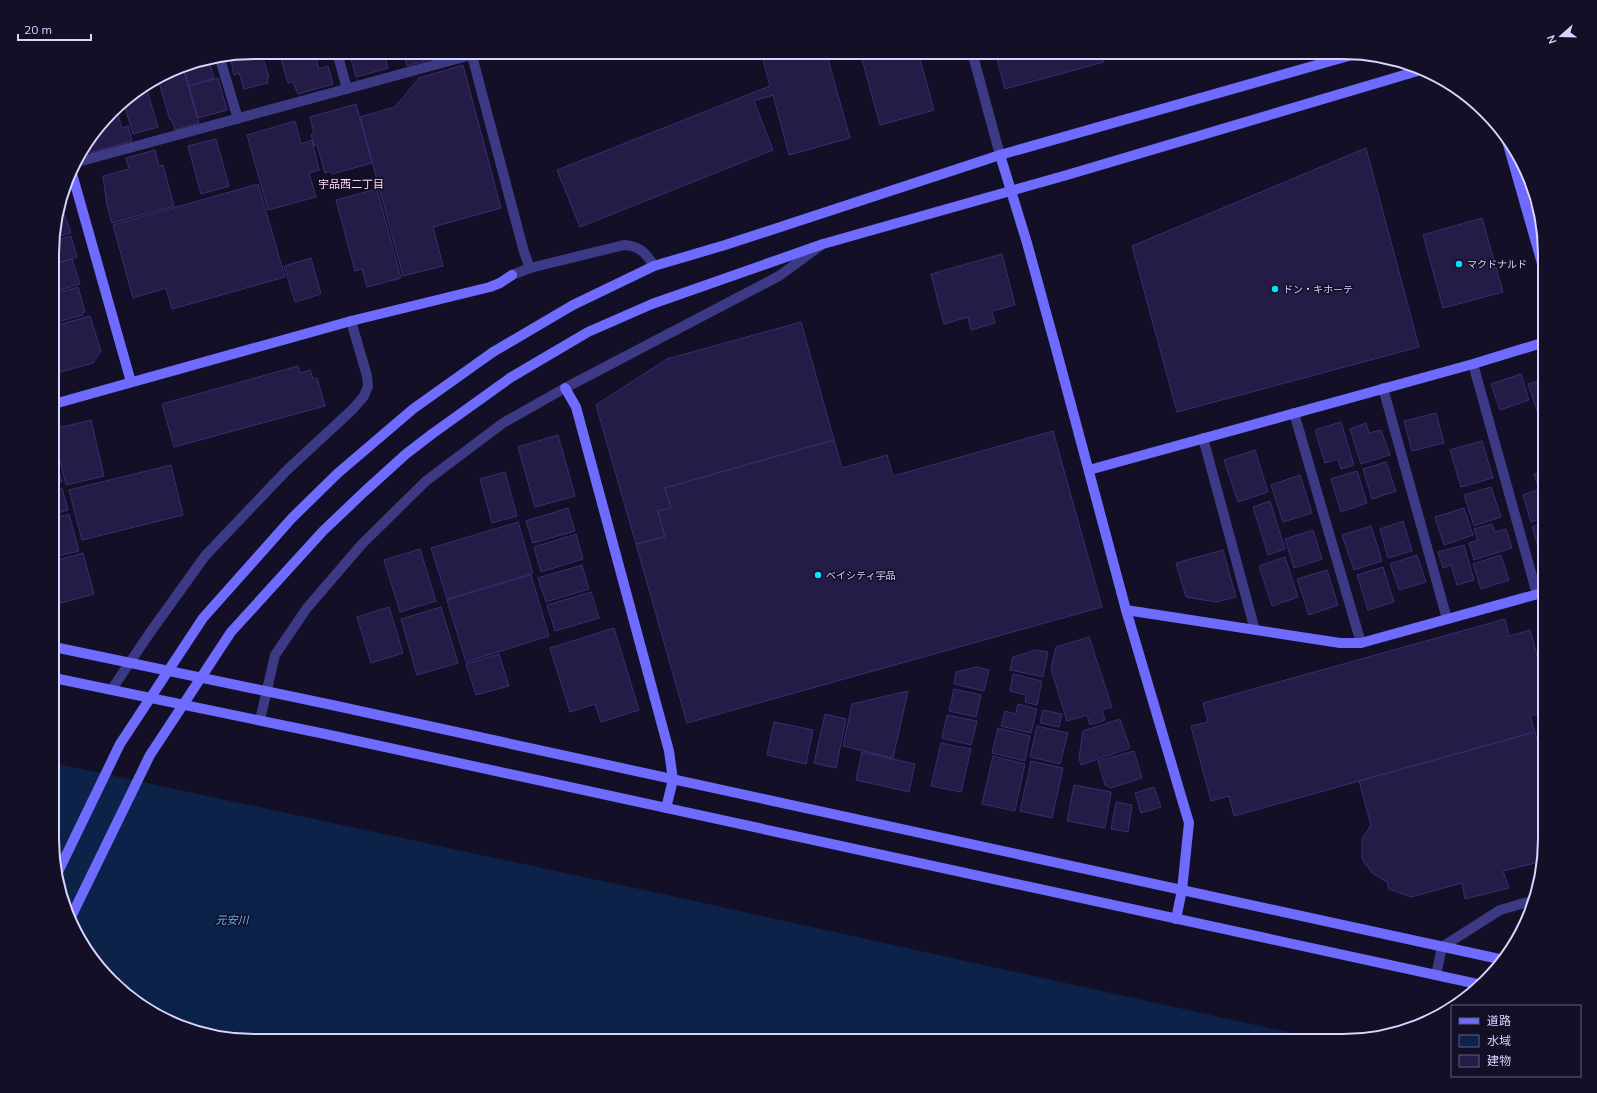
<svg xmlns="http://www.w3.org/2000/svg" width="1597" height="1093" viewBox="0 0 1597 1093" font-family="Mulish,'Noto Sans JP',sans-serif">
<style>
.water{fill:#0c2248}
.building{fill:#241b47;stroke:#3b2d73}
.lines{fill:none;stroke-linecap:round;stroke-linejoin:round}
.lane{stroke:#3d3a85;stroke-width:10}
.street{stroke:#3d3a85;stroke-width:10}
.secondary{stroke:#6f6bff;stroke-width:10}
.secondary-bridge{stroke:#6f6bff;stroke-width:10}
.poi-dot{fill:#00e5ff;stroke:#130f26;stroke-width:1.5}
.labels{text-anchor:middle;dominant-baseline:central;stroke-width:3;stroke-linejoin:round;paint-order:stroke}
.poi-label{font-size:10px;fill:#d9d4ff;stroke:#130f26;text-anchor:start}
.neighbourhood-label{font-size:11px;fill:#ffd6f0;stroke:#130f26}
.water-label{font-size:11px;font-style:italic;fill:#62b6ff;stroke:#130f26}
.rim{fill:none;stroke:#d9d4ff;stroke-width:2}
</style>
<rect width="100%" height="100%" fill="#130f26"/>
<path class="water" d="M54 763 658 893 1328 1041H241L189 1030 131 999 79 940 54 865Z"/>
<g class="building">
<path d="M254 52H263L265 58H263L269 78H267L268 83 244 89 239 73 234 75 230 57Z"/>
<path d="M295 52H314L319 69 328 66 333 84 298 94 293 82 288 83 280 56Z"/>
<path d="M349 52H397L398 54 385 58 388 68 356 77Z"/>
<path d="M403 52H456L407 66Z"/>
<path d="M761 52H826L850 138 789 155 773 95 754 101 773 150 580 227 557 170 770 86Z"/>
<path d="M860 52H918L934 110 880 125Z"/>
<path d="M995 52H1101L1104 62 1005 89Z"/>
<path d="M209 61 214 78 189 86 183 66Z"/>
<path d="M463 65 501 208 433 227 443 266 403 276 360 117 395 107 419 78Z"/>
<path d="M184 72 199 123 175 130 172 120H170L158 79Z"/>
<path d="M218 78 227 110 198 118 189 86Z"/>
<path d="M146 87 158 127 133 134 123 101Z"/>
<path d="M356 104 372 163 332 174 331 171 325 173 317 145 314 146 311 134H314L310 117Z"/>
<path d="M116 108 122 128 128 126 132 141 90 153 88 145Z"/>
<path d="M295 121 301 144 312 140 319 170 309 173 316 197 268 210 247 135Z"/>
<path d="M216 139 229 186 201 194 188 146Z"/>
<path d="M1366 148 1419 347 1177 412 1132 246Z"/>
<path d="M155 150 159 166 163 165 174 206 112 223 107 205 103 176 129 169 126 158Z"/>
<path d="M258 184 285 277 172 309 166 288 133 298 113 225Z"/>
<path d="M377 189 401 278 367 287 362 269 355 271 336 200Z"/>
<path d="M64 213 71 233 54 238V228L58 215Z"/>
<path d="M1482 218 1503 292 1443 308 1423 235Z"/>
<path d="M71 236 77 257 54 264V241Z"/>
<path d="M1002 254 1015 305 992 311 995 323 971 330 968 317 944 324 931 274Z"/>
<path d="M311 258 321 294 295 302 284 266Z"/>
<path d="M72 259 80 284 54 292V265Z"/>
<path d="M78 287 85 312 82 313 83 315 54 323V294Z"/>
<path d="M90 316 101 351 93 363 57 373 54 362 55 358 54 326Z"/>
<path d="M801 322 834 440 665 488 671 508 658 511 665 537 636 544 596 405 667 359Z"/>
<path d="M298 366 300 373 310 370 313 379 317 378 325 406 174 447 162 404Z"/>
<path d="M1521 374 1529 400 1500 410 1491 384Z"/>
<path d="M1545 379V414L1539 416 1528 384Z"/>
<path d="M1436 413 1444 443 1412 451 1404 421Z"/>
<path d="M91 420 104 476 66 485 54 438V429Z"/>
<path d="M1341 422 1354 465 1341 469 1338 459 1325 463 1315 430Z"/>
<path d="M1366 423 1369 433 1381 430 1390 455 1361 464 1350 429Z"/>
<path d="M1545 428V438L1542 429Z"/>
<path d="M1053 431 1102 607 687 723 636 544 665 537 658 511 671 508 665 488 834 440 842 468 887 455 893 476Z"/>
<path d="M558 435 575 496 535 507 518 447Z"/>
<path d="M1482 441 1493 478 1461 487 1450 450Z"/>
<path d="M54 450 62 482 54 484Z"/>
<path d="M1255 450 1268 492 1238 502 1224 460Z"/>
<path d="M1386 462 1396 491 1372 499 1363 469Z"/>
<path d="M171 465 183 515 82 540 69 490Z"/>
<path d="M1357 471 1367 503 1341 512 1331 479Z"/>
<path d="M1545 471V517L1531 522 1523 495 1539 489 1534 474Z"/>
<path d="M505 472 517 516 492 523 480 479Z"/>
<path d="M1300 475 1312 513 1283 522 1271 485Z"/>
<path d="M1491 487 1501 517 1474 526 1464 495Z"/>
<path d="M62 488 68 510 54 514V490Z"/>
<path d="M1270 501 1285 549 1268 555 1253 507Z"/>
<path d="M568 508 575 531 533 543 526 521Z"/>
<path d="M1464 508 1473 535 1444 545 1435 517Z"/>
<path d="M69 514 79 551 54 557V518Z"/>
<path d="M1403 521 1412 551 1388 558 1380 529Z"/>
<path d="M518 522 533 573 447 599 431 548Z"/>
<path d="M1545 523V555L1541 556 1532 527Z"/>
<path d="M1492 524 1495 532 1506 529 1512 548 1474 560 1469 543 1478 540 1474 529Z"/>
<path d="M1371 526 1382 561 1354 570 1342 535Z"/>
<path d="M1313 530 1322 559 1294 568 1285 539Z"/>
<path d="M576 534 583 559 541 572 534 547Z"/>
<path d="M1464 545 1474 580 1457 585 1451 565 1443 568 1438 552Z"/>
<path d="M420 549 436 601 400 612 384 560Z"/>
<path d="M1223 550 1236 597 1216 602 1186 597 1176 563Z"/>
<path d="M83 553 94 594 57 604 54 592V561Z"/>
<path d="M1417 555 1426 582 1399 590 1390 564Z"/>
<path d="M1501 555 1509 580 1481 589 1473 564Z"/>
<path d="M1285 557 1298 597 1272 606 1259 566Z"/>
<path d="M582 565 589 589 546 602 538 578Z"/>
<path d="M1383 567 1394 602 1368 610 1357 575Z"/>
<path d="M1327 570 1338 605 1309 615 1297 579Z"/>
<path d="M531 575 549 636 466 662 447 600Z"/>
<path d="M591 592 599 618 555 631 547 605Z"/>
<path d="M389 607 403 653 371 663 357 617Z"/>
<path d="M441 607 458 663 417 675 401 619Z"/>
<path d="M1505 619 1509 636 1530 630 1545 684V712L1530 716 1535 732 1234 816 1229 796 1211 801 1191 726 1208 722 1203 703Z"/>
<path d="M614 628 639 710 601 722 595 704 570 712 550 648Z"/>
<path d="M1089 637 1112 707 1102 710 1105 720 1090 725 1087 715 1067 721 1051 669 1056 647Z"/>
<path d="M1036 650 1048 652 1043 677 1010 670 1013 657Z"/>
<path d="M499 654 509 686 476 695 466 664Z"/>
<path d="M977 667 989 670 984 691 954 684 956 672Z"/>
<path d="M1013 674 1042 681 1037 705 1025 702 1026 695 1010 691Z"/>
<path d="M954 689 981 695 976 717 949 711Z"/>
<path d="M908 691 893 758 843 746 852 704Z"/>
<path d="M1018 704 1037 709 1031 733 1001 726 1005 711 1016 714Z"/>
<path d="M1043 710 1062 714 1059 727 1040 723Z"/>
<path d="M825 714 846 719 836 768 814 763Z"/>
<path d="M947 715 977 721 971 745 942 738Z"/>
<path d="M1120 719 1130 748 1081 765 1079 758 1083 731Z"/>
<path d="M774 722 813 730 806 764 767 755Z"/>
<path d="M1037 726 1068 733 1060 764 1030 757Z"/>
<path d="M998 728 1030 736 1025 761 992 753Z"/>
<path d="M1535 732 1545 768V852L1543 861 1503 871 1509 888 1465 899 1462 883 1411 897 1389 889 1387 882 1372 873 1362 859V839L1371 825 1359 781Z"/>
<path d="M941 743 971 749 961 792 931 786Z"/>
<path d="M1134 751 1142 778 1111 788 1105 785 1098 761Z"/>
<path d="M862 752 915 764 909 792 856 780Z"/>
<path d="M993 756 1025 764 1015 811 982 804Z"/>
<path d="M1031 761 1063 768 1052 818 1020 811Z"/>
<path d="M1074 785 1111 792 1105 828 1067 821Z"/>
<path d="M1154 787 1161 807 1141 813 1135 793Z"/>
<path d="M1116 802 1132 805 1128 832 1111 829Z"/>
</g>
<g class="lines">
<path class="lane" d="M220 59 238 119"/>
<g class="street">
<path d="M337 52 347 89"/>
<path d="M471 52 524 252 530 268"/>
<path d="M972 52 1000 155"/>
<path d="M74 163 471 55"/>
<path d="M512 275 530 268 624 245C640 246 646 253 654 266"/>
<path d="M1473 364 1537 594"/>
<path d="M1383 388 1447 619"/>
<path d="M1294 413 1361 643"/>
<path d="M1203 438 1255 630"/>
<path d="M112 689 149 634 205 556 286 471 353 409 364 396 368 386 367 376 351 321"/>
<path d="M260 720 275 655 307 608 362 544 426 481 503 423 565 388 779 276 820 246"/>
<path d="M1436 975 1442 947 1500 910 1535 900"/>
</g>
<g class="secondary">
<path d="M1507 141 1545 274"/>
<path d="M1000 155 1027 243 1055 345 1126 610 1189 823 1182 890 1176 919"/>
<path d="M71 170 131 382"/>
<path d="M493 352 573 305 654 266 725 245 1000 155 1359 53"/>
<path d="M510 378 588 332 652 304 823 244 1067 175 1421 70"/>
<path d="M565 388 576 407 669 751 673 780 666 808"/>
<path d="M54 404 351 321 490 287 500 283 512 275"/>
<path d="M1089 470 1473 364 1545 342"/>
<path d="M1126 610 1340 643H1361L1545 592"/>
<path d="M54 647 332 705 1504 960"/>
<path d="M54 678 325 734 1482 985"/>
</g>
<g class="secondary-bridge">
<path d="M57 874 120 744 203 618 292 518 338 473 413 409 493 352"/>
<path d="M71 917 150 755 231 632 323 531 364 492 406 454 432 434 510 378"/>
</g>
</g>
<g class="poi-dot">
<circle cx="1459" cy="264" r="4"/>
<circle cx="1275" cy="289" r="4"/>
<circle cx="818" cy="575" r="4"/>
</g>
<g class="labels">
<g class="poi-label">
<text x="1467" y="264">マクドナルド</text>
<text x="1283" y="289">ドン・キホーテ</text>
<text x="826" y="575">ベイシティ宇品</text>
</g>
<g class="neighbourhood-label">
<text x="351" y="184">宇品西二丁目</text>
</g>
<g class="water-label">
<text x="232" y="920">元安川</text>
</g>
</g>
<path d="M0 0H1597V1093H0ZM254 59H1343A195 195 0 0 1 1538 254V839A195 195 0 0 1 1343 1034H254A195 195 0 0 1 59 839V254A195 195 0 0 1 254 59Z" fill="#130f26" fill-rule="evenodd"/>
<path class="rim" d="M254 59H1343A195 195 0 0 1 1538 254V839A195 195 0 0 1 1343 1034H254A195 195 0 0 1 59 839V254A195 195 0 0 1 254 59Z"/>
<rect x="1451" y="1005" width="130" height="72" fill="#130f26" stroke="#625e7d"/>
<rect x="1459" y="1018" width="20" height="6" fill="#6f6bff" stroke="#625e7d"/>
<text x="1487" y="1025" font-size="12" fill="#d9d4ff">道路</text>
<rect x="1459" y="1035" width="20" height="12" fill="#0c2248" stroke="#625e7d"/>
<text x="1487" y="1045" font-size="12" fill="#d9d4ff">水域</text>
<rect x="1459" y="1055" width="20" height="12" fill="#241b47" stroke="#625e7d"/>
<text x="1487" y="1065" font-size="12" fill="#d9d4ff">建物</text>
<g transform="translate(1561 36) rotate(250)" stroke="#130f26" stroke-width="3" paint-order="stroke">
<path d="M0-3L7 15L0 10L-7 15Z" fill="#d9d4ff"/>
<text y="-6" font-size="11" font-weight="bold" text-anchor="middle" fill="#d9d4ff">N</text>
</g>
<path d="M18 34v6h73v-6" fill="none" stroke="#d9d4ff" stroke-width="2"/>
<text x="24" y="34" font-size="12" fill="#d9d4ff" stroke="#130f26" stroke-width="3" paint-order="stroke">20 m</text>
</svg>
